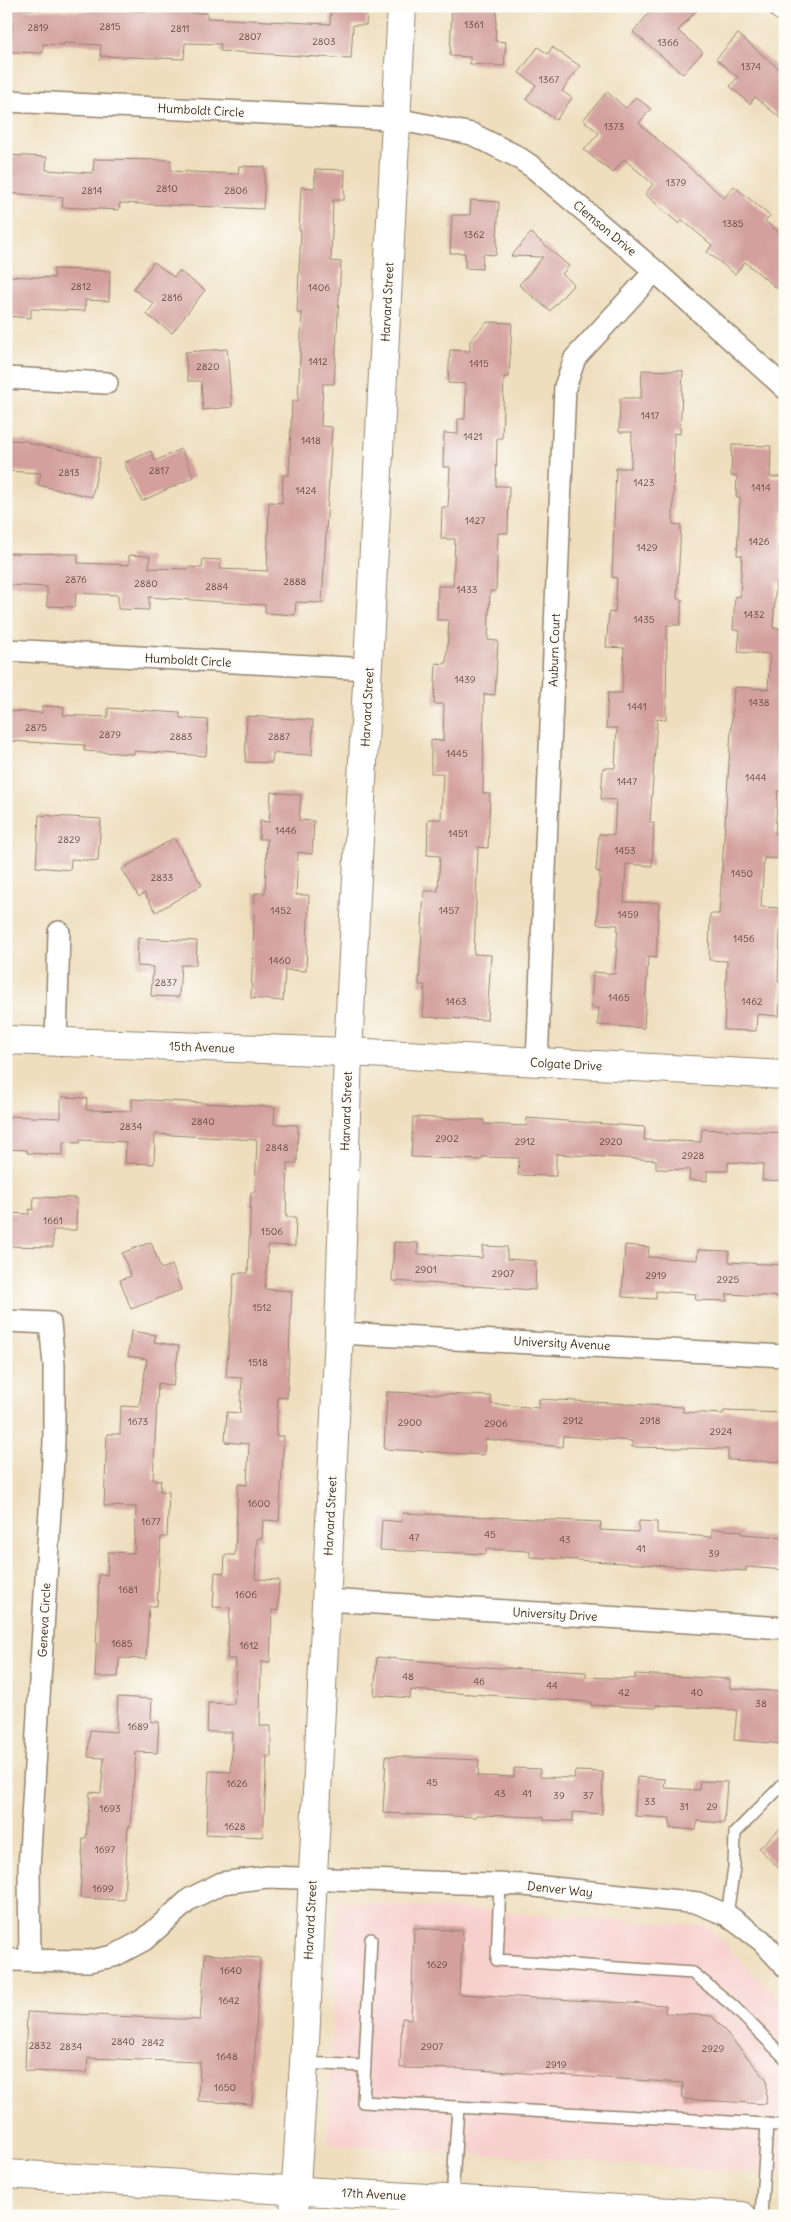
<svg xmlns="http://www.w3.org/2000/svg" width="791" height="2222" viewBox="0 0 791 2222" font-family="Delius,sans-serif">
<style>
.built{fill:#f7d0ce}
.building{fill:#d3a09d}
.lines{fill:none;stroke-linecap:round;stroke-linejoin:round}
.lane-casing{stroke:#94846e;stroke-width:14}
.street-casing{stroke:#94846e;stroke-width:24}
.secondary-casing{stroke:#94846e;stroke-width:30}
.lane{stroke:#fff;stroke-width:11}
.street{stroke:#fff;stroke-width:21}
.secondary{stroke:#fff;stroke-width:28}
.labels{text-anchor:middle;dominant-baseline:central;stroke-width:5;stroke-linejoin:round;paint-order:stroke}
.number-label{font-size:10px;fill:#61483e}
.street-label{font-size:12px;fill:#3b2a1e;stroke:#fdfcf7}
</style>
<rect width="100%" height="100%" fill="#fdfcf7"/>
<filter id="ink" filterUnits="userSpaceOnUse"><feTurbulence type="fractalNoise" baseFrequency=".02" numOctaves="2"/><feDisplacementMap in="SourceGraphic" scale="10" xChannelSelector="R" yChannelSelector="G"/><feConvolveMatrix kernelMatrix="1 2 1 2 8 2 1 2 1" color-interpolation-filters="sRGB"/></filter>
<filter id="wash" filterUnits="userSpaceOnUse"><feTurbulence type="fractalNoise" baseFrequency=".0096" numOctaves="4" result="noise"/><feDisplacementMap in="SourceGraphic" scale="20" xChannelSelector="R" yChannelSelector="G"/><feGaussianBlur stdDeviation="1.12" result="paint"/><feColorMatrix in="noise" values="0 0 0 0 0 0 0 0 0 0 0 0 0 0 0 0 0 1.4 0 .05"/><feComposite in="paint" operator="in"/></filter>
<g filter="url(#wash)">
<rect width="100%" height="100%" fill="#eedebe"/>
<path class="built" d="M338 1901 707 1926 785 2006V2175L327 2144Z"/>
<g id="blocks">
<g class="building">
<path d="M331 6H367L366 25H353L351 59 220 51 221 44 185 43 184 59 100 56 101 45 64 43V45L43 44V53L11 52 13 9 88 11V7L133 9V11L207 13V18L330 24Z"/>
<path d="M452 6H497L495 41 506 42 504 66 470 64V57L450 56Z"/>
<path d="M655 6H700L678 31 703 52 683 74 633 32Z"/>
<path d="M738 34 785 74V122L755 97 750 104 730 86 738 77 716 59Z"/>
<path d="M538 47 548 54 552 47 580 66 562 91 572 98 556 120 526 99 536 85 519 73Z"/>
<path d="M607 92 626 108 636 97 651 109 639 123 724 198 734 186 770 216 765 221 785 237V295L745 262 735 274 707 252 712 245 682 220 679 224 645 194 653 184 624 159 613 173 584 150 599 133 583 120Z"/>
<path d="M6 155 47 157 46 170 93 173 94 159 171 160V171L238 174 239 166 265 167 263 209 120 203 119 210 62 207 63 197 6 193Z"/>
<path d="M315 169 345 170 344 200H333L331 261 341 262 334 384H323L321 426 332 427 322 603 296 602 295 615 265 613V605L149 597V610L118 609V595L76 593 75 607 47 606V587L6 585V553L78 554V563L129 565V555L150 556 149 568 188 569V567L202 568 203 559 221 560 220 569 267 571 269 502 282 503 283 475H289L292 401H298L302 313H297L301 230H299L301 187 315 188Z"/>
<path d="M471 200 499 202 496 255 483 254 482 269 465 268V253H450L452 215H470Z"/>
<path d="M531 233 569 266 562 274 574 284 550 311 519 285 543 257 511 256Z"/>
<path d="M154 262 174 277 179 271 205 290 172 333 146 314 154 304 133 289Z"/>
<path d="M54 269 110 271 109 301 85 300V311L31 309V318L6 316V276L54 278Z"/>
<path d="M487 322 512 323 509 377H504L502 438H497L496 486H509L508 533H498L496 591H490L488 640 498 641 495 695 484 694 483 793 490 794 488 848 478 847 474 954 491 955 487 1020 423 1017 425 985H419L424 891H438L440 856 427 855 428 819H441L443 773H431V740L443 741 444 704H434L436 663 446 664 449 620H437L438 586H453L455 539H441L442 507H448L450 467H443L444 433 458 434V419H465L466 384 448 383 450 350 470 351V341Z"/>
<path d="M227 349 232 407 203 410 201 381H188L185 352Z"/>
<path d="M642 370 683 371 680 434 674 433 673 524 681 525 677 599H682L680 625H667L666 720 657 719 650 822 654 823 652 866 626 864 624 902 659 903 656 958 648 957 644 1028 598 1025 599 1008H591L593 972 615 974 618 925 597 924 600 872 596 871 599 834 614 835 616 800 601 799 603 768H615L617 728H606L608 693H622L624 648 606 647 609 612 615 613 617 578 612 577 616 468H631L632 432H619L620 398H641Z"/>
<path d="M6 440 28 441V443L100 458 92 497 38 485 41 473 6 471Z"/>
<path d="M732 445 771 446 770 477H785V511H782L779 556H785V583L776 582 773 628 785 629V716H781L780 752H785V791H778L775 834H785V859L764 858 761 907 781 908 778 982H781L779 1016 757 1014 756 1031 724 1030 727 961 709 960 710 914H719L734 687 768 689 770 654 738 652 740 630H733L735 596 740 597 742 555H737L740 497H736L737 476H731Z"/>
<path d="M181 449 194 477 142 501 124 463 151 451 155 461Z"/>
<path d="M42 706 64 707 63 715 108 717V708L180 713V718L208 720 206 756 134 751V754L84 751 85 745 8 741 9 711 42 713Z"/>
<path d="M247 716 313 720 312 755 273 753 272 763 245 762Z"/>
<path d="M271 792 301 795 299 820 314 821 312 854 298 852 296 895H309L306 971 285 970 283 1001 251 998 255 893H265L267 839H259L260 821 269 822Z"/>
<path d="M39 815 101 819 98 861 71 859 70 870 36 867Z"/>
<path d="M174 838 202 885 156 912 144 893 139 897 122 869Z"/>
<path d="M138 938 197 941 196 965H181L179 997 151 996 153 967 137 966Z"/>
<path d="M61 1097 87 1098 86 1110 132 1111V1099L275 1107 274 1124 298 1125 297 1163H288L286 1217H296L295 1246 268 1245 265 1289 292 1291 287 1398 278 1397 276 1436H284L279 1521 263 1520 262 1539H257L255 1579 279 1580 278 1611 272 1610 270 1662H261L260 1726H271V1757L267 1756 263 1837 206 1834 209 1771 231 1772 232 1732H207L208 1703 234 1704 236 1659H227L230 1608 213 1607 215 1572 224 1573 225 1555H235L238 1484 247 1485 249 1444 225 1442 227 1412 240 1413 242 1378 226 1377 234 1273H248L251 1192H255L257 1140 155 1134 154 1164 125 1163 126 1142 80 1140V1143L63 1142V1155L27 1153V1150L6 1149V1116L61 1118Z"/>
<path d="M413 1117 484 1120V1124L526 1126 527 1118 645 1127 644 1140 701 1142 702 1129 785 1133V1181L762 1180 763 1164 728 1162V1171H707V1181L689 1180 690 1170 656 1169V1160L556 1154V1176L518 1175 519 1158 482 1157V1160L411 1157Z"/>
<path d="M34 1197 77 1198 76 1230H53V1247L6 1246V1213L29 1214V1209L33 1210Z"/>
<path d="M151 1242 161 1269 172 1265 181 1290 131 1309 120 1280 131 1276 122 1253Z"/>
<path d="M394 1242 418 1243V1254L482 1258 483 1246 507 1247V1259L536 1261 535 1290 392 1281Z"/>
<path d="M625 1245 649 1247 648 1257 697 1260 698 1250 729 1251V1262L785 1265V1297L727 1294V1301L695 1300 696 1294 656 1291V1299L622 1297Z"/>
<path d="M131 1331 156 1335 154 1342 179 1346 173 1386 158 1383 153 1480H161L160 1491 169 1492 167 1537H161L157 1606H149L146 1659 119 1658 118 1677H95L99 1574 107 1575 108 1552 134 1553 136 1507 104 1506 107 1434H120L121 1406 139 1407 147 1359 128 1356Z"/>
<path d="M387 1392 491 1396V1404L539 1408V1399L683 1407V1412L723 1414 724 1411 785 1413V1462L728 1460V1449L632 1447V1441L563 1436 562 1447 485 1439 484 1455 384 1449Z"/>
<path d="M403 1513 601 1522 600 1530 638 1532 639 1521 657 1522V1533L712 1537V1529L742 1531V1534L785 1537V1570L746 1567V1571L530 1557V1551L486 1549V1554L380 1550 382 1520 402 1522Z"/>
<path d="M377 1657 442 1663V1665L586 1672V1677L635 1679V1674L730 1679V1688L785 1692 783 1744 734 1740 737 1710 656 1705V1708L591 1705V1702L411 1690 410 1698 374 1695Z"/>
<path d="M118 1697 152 1699 151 1722H159L157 1753 136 1752 130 1827H128L124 1900 80 1898 83 1838H86L90 1792 101 1793 104 1758 88 1757 90 1730 116 1732Z"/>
<path d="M386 1756 479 1760 478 1776 514 1777V1768L540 1769V1777L574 1778 575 1771 603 1772 602 1814 573 1812V1821L544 1820V1817L476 1815V1817L383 1813Z"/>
<path d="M637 1777 665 1779 664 1788 699 1790 700 1781 727 1782 724 1823 697 1821 696 1830 670 1828V1818L635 1816Z"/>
<path d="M785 1824V1875L759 1848Z"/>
<path d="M414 1928 463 1931 459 1994 666 2005 665 2013 712 2016 767 2080 766 2104 682 2099 683 2083 462 2069 400 2068 402 2018 411 2019Z"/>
<path d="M205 1954 260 1958 252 2104 198 2101 200 2062 88 2058 87 2073 25 2071 27 2012 200 2020Z"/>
</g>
</g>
</g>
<g filter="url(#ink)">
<use href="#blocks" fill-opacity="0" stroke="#94846e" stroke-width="1"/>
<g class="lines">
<defs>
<g id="lane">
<path d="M500 1884 497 1960 693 1973 732 2005 785 2058"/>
<path d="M727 1915 734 1867 735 1833 785 1782"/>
<path d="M371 1939 363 2102 767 2124 761 2216"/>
<path d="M304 2063 365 2066"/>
<path d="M767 2124 785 2126"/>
<path d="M452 2199 458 2107"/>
</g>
<g id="street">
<path d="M6 101 396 119 472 134 516 156 534 168 655 271 785 388"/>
<path d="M6 378 107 383"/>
<path d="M6 650 369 669"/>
<path d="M56 1042 59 932"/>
<path d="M537 1063 565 387 575 358 655 271"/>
<path d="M6 1321 50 1323 54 1365V1442L29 1869 30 1960"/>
<path d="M339 1333 785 1356"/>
<path d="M326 1600 785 1628"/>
<path d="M6 1960 89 1961 114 1956 144 1940 190 1899 222 1883 267 1877 524 1885 698 1903 727 1915 761 1940 785 1966"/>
</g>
<g id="secondary">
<path d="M782 6 785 8"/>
<path d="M6 1040 348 1052 785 1075"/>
<path d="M6 2174 742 2216"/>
<path d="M294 2216 304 2063 339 1333 348 1052 402 6"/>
</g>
</defs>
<use href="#lane" class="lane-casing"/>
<use href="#street" class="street-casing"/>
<use href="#secondary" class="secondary-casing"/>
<use href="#lane" class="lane"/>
<use href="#street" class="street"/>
<use href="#secondary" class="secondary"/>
</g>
</g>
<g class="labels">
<g class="number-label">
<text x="474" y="24">1361</text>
<text x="110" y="26">2815</text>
<text x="38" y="27">2819</text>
<text x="180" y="28">2811</text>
<text x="250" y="36">2807</text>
<text x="324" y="41">2803</text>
<text x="668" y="42">1366</text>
<text x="751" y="66">1374</text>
<text x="549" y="79">1367</text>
<text x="614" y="126">1373</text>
<text x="676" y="182">1379</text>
<text x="167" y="188">2810</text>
<text x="92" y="190">2814</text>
<text x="236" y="190">2806</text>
<text x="733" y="223">1385</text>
<text x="474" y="234">1362</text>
<text x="81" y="286">2812</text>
<text x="319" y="287">1406</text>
<text x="172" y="297">2816</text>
<text x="318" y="361">1412</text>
<text x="479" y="363">1415</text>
<text x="208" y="366">2820</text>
<text x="650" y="415">1417</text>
<text x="473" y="436">1421</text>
<text x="311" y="440">1418</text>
<text x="159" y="470">2817</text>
<text x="69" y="472">2813</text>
<text x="644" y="482">1423</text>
<text x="761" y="487">1414</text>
<text x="306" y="490">1424</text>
<text x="475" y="520">1427</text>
<text x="759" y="541">1426</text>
<text x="647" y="547">1429</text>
<text x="76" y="579">2876</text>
<text x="295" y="581">2888</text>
<text x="146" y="583">2880</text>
<text x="217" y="586">2884</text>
<text x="467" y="589">1433</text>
<text x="754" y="614">1432</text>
<text x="644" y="619">1435</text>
<text x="465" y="679">1439</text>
<text x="759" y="702">1438</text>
<text x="637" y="706">1441</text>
<text x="36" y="727">2875</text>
<text x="110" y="734">2879</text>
<text x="181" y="736">2883</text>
<text x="279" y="736">2887</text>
<text x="457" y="753">1445</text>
<text x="756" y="777">1444</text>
<text x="627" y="781">1447</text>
<text x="286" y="830">1446</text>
<text x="458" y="833">1451</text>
<text x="69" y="839">2829</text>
<text x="625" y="850">1453</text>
<text x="742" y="873">1450</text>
<text x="162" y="877">2833</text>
<text x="281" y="910">1452</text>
<text x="449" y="910">1457</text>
<text x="628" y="914">1459</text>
<text x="744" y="938">1456</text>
<text x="280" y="960">1460</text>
<text x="166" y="982">2837</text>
<text x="619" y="997">1465</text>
<text x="456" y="1001">1463</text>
<text x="752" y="1001">1462</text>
<text x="203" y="1121">2840</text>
<text x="131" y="1126">2834</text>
<text x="447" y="1138">2902</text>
<text x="525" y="1141">2912</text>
<text x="611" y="1141">2920</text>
<text x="277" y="1147">2848</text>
<text x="693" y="1155">2928</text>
<text x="53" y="1220">1661</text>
<text x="272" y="1231">1506</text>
<text x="426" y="1269">2901</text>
<text x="503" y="1273">2907</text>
<text x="656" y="1275">2919</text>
<text x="728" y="1279">2925</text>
<text x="262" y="1307">1512</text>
<text x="258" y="1362">1518</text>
<text x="573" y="1420">2912</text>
<text x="650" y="1420">2918</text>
<text x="138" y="1421">1673</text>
<text x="410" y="1422">2900</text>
<text x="496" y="1423">2906</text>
<text x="721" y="1431">2924</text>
<text x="259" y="1503">1600</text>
<text x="151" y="1521">1677</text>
<text x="490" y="1534">45</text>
<text x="414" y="1537">47</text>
<text x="565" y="1539">43</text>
<text x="641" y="1548">41</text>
<text x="714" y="1553">39</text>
<text x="128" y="1589">1681</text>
<text x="246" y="1594">1606</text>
<text x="122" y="1643">1685</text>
<text x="249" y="1645">1612</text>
<text x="408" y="1676">48</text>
<text x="479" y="1681">46</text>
<text x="552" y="1685">44</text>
<text x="624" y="1692">42</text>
<text x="697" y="1692">40</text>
<text x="761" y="1703">38</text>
<text x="138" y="1726">1689</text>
<text x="432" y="1782">45</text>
<text x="237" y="1783">1626</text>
<text x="500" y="1793">43</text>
<text x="527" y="1793">41</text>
<text x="559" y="1795">39</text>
<text x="588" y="1795">37</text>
<text x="650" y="1801">33</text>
<text x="684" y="1806">31</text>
<text x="712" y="1806">29</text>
<text x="110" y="1808">1693</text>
<text x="235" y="1826">1628</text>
<text x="105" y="1849">1697</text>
<text x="103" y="1888">1699</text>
<text x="437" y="1964">1629</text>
<text x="231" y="1970">1640</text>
<text x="229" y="2000">1642</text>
<text x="123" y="2041">2840</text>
<text x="153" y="2042">2842</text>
<text x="40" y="2045">2832</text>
<text x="71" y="2046">2834</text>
<text x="432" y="2046">2907</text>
<text x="713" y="2048">2929</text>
<text x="227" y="2056">1648</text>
<text x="556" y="2064">2919</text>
<text x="225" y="2087">1650</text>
</g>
<g class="street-label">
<text transform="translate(201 110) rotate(3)">Humboldt Circle</text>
<text transform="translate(605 228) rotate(40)">Clemson Drive</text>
<text transform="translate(387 302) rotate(-87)">Harvard Street</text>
<text transform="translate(554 650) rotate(-88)">Auburn Court</text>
<text transform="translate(188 660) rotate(3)">Humboldt Circle</text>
<text transform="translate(367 707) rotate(-87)">Harvard Street</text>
<text transform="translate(202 1047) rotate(2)">15th Avenue</text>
<text transform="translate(566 1064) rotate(3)">Colgate Drive</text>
<text transform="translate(346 1111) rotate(-88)">Harvard Street</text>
<text transform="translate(562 1343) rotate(3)">University Avenue</text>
<text transform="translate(330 1516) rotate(-87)">Harvard Street</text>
<text transform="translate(555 1614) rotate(3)">University Drive</text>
<text transform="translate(44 1620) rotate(-87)">Geneva Circle</text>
<text transform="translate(560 1889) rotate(6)">Denver Way</text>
<text transform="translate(310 1920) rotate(-87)">Harvard Street</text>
<text transform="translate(374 2194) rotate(3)">17th Avenue</text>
</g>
</g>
<rect width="791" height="2222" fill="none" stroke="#fdfcf7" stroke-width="25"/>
</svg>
